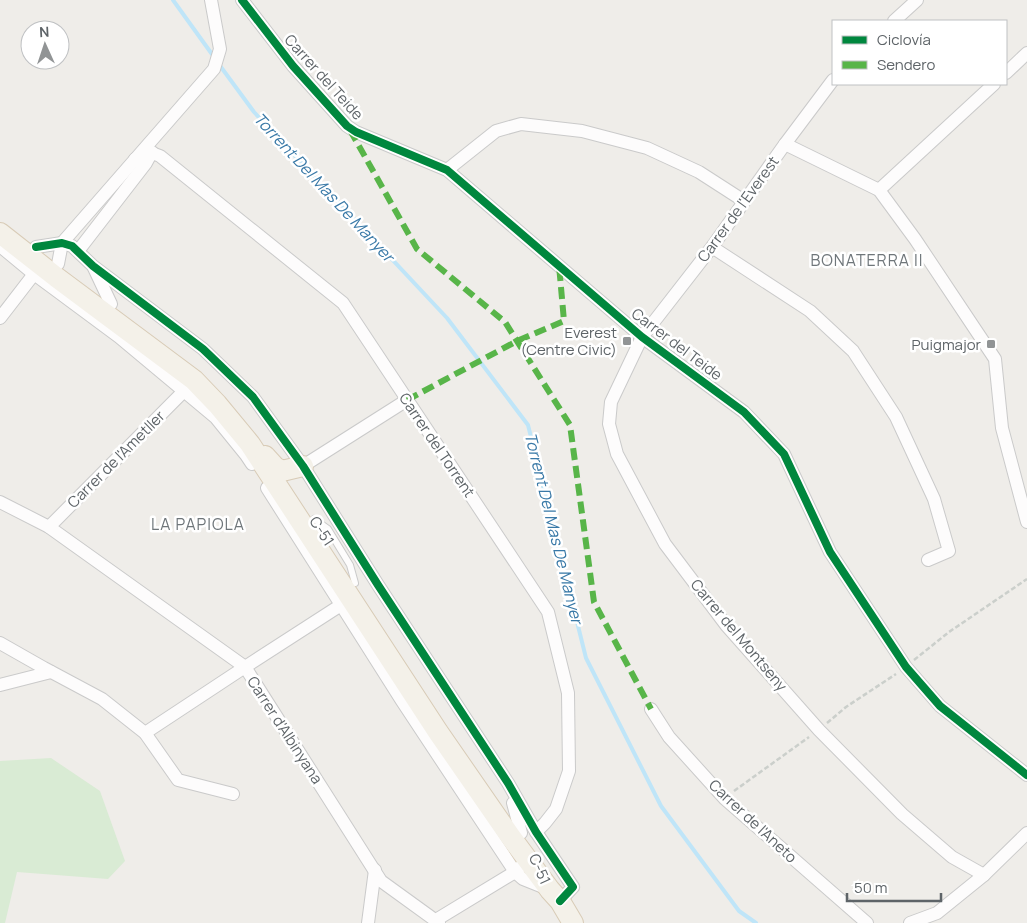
<svg xmlns="http://www.w3.org/2000/svg" width="1027" height="923" viewBox="0 0 1027 923" font-family="Manrope,sans-serif">
<style>
.green{fill:#d9ebd4}
.lines{fill:none;stroke-linecap:round;stroke-linejoin:round}
.stream{stroke:#bfe5f8;stroke-width:4}
.lane-casing{stroke:#cacaca;stroke-width:8}
.street-casing{stroke:#cacaca;stroke-width:14}
.primary-casing{stroke:#d8cbb6;stroke-width:22}
.path{stroke:#cbcfcb;stroke-width:2.5;stroke-dasharray:5 2.5;stroke-linecap:butt}
.lane{stroke:#fdfcfc;stroke-width:6}
.street{stroke:#fdfcfc;stroke-width:12}
.primary{stroke:#f4f1e9;stroke-width:20}
.quiet{stroke:#58b549;stroke-width:6;stroke-dasharray:12 6;stroke-linecap:butt}
.cycleway-casing{stroke:#fff;stroke-width:11}
.cycleway{stroke:#00873e;stroke-width:8}
.poi-dot{fill:#919495;stroke:#fff;stroke-width:2}
.labels{text-anchor:middle;dominant-baseline:central;stroke-width:5;stroke-linejoin:round;paint-order:stroke}
.street-label{font-size:15px;fill:#5e6468;stroke:#fff}
.poi-label{font-size:15px;fill:#5e6468;stroke:#fff;text-anchor:end}
.water-label{font-size:16px;font-style:italic;fill:#3979a7;stroke:#fff}
.neighbourhood-label{font-size:16px;letter-spacing:1px;fill:#6f767a;stroke:#fff}
</style>
<rect width="100%" height="100%" fill="#efede9"/>
<path class="green" d="M51 758 100 791 125 861 108 879 17 872 5 923H0V761Z"/>
<g class="lines">
<g class="stream">
<path d="M173 0 214 57"/>
<path d="M218 63 254 112 447 318 528 425 586 658 661 806 739 911 756 923"/>
</g>
<defs>
<path id="lane" d="M314 519 328 529 350 565 355 583"/>
<g id="street">
<path d="M242 0 293 66 347 126 356 132 447 170 642 337 744 412 784 454 830 552 906 667 940 706 1027 775"/>
<path d="M894 21 917 0"/>
<path d="M1006 73 1027 53"/>
<path d="M833 80 785 144 712 247 642 337 611 402 609 424 617 454 665 544 726 625 819 730 902 814 952 857 984 875"/>
<path d="M785 144 879 190 915 239 995 359 1002 428 1027 522"/>
<path d="M135 159 152 153 160 156 343 303 548 612 568 693 569 771 556 809 545 823 536 832"/>
<path d="M447 170 496 131 521 124 582 131 647 148 699 172 744 201"/>
<path d="M879 190 994 84"/>
<path d="M62 243 214 69 220 49 211 0"/>
<path d="M0 246 34 274 119 337 216 418 246 455 252 464"/>
<path d="M36 247 62 243 72 246 93 266 203 349 253 397 303 466 378 585 508 783 536 832 573 887 560 901"/>
<path d="M712 247 810 311 853 351 896 417 934 499 949 551 928 560"/>
<path d="M78 251 146 163 152 152"/>
<path d="M58 264 62 243"/>
<path d="M94 268 111 304"/>
<path d="M0 318 34 274"/>
<path d="M303 466 407 400"/>
<path d="M267 488 402 701 515 872 523 879 548 889"/>
<path d="M0 502 49 527 245 667 381 881 439 923"/>
<path d="M49 527 184 391"/>
<path d="M0 643 44 668 102 699 145 733 178 780 233 794"/>
<path d="M0 685 51 672"/>
<path d="M651 709 669 737 725 799 867 923"/>
<path d="M145 733 245 667 341 605"/>
<path d="M513 803 521 833"/>
<path d="M436 920 515 872 520 867"/>
<path d="M368 923 375 870"/>
<path d="M910 923 937 913 984 875 1027 833"/>
</g>
<g id="primary">
<path d="M0 233 56 277 194 380 217 404 250 444 438 732 510 836 550 890 560 901 573 923"/>
<path d="M265 456 275 467 282 471 303 466"/>
</g>
</defs>
<use href="#lane" class="lane-casing"/>
<use href="#street" class="street-casing"/>
<use href="#primary" class="primary-casing"/>
<g class="path">
<path d="M914 660 949 632 1027 579"/>
<path d="M827 723 846 707 896 674"/>
<path d="M734 791 809 737"/>
</g>
<use href="#lane" class="lane"/>
<use href="#street" class="street"/>
<use href="#primary" class="primary"/>
<g class="quiet">
<path d="M350 130 417 249 505 322 570 425 594 602 651 709"/>
<path d="M407 400 517 341 564 321 559 265"/>
</g>
<defs>
<g id="cycleway">
<path d="M242 0 293 66 347 126 356 132 447 170 642 337 744 412 784 454 830 552 906 667 940 706 1027 775"/>
<path d="M36 247 62 243 72 246 93 266 203 349 253 397 303 466 378 585 508 783 536 832 573 887 560 901"/>
</g>
</defs>
<use href="#cycleway" class="cycleway-casing"/>
<use href="#cycleway" class="cycleway"/>
</g>
<g class="poi-dot">
<rect x="622" y="336" width="10" height="10" rx="2.5"/>
<rect x="986" y="339" width="10" height="10" rx="2.5"/>
</g>
<g class="labels">
<g class="street-label">
<text transform="translate(324 77) rotate(48)">Carrer del Teide</text>
<text transform="translate(738 209) rotate(-54)">Carrer de l'Everest</text>
<text transform="translate(677 344) rotate(37)">Carrer del Teide</text>
<text transform="translate(437 445) rotate(56)">Carrer del Torrent</text>
<text transform="translate(116 459) rotate(-45)">Carrer de l'Ametller</text>
<text transform="translate(322 531) rotate(57)">C-51</text>
<text transform="translate(739 635) rotate(50)">Carrer del Montseny</text>
<text transform="translate(285 730) rotate(57)">Carrer d'Albinyana</text>
<text transform="translate(753 821) rotate(43)">Carrer de l'Aneto</text>
<text transform="translate(540 869) rotate(66)">C-51</text>
</g>
<g class="poi-label">
<text x="617" y="332">Everest<tspan x="617" dy="17">(Centre Civic)</tspan></text>
<text x="981" y="344">Puigmajor</text>
</g>
<g class="water-label">
<text transform="translate(324 187) rotate(47)">Torrent Del Mas De Manyer</text>
<text transform="translate(554 528) rotate(76)">Torrent Del Mas De Manyer</text>
</g>
<g class="neighbourhood-label">
<text x="867" y="260">BONATERRA II</text>
<text x="198" y="524">LA PAPIOLA</text>
</g>
</g>
<rect x="832" y="20" width="175" height="65" fill="#ffffff" stroke="#bfc1c3"/>
<rect x="842" y="36" width="25" height="8" fill="#00873e" stroke="#bfc1c3"/>
<text x="877" y="45" font-size="15" fill="#5e6468">Ciclovía</text>
<rect x="842" y="61" width="25" height="8" fill="#58b549" stroke="#bfc1c3"/>
<text x="877" y="70" font-size="15" fill="#5e6468">Sendero</text>
<g transform="translate(45 45) rotate(357)"><circle r="24" fill="#ffffff" stroke="#bfc1c3"/>
<path d="M0-4L9 19L0 12L-9 19Z" fill="#919495"/>
<text y="-8" font-size="14" font-weight="bold" text-anchor="middle" fill="#5e6468">N</text>
</g>
<path d="M847 893v8h94v-8" fill="none" stroke="#5e6468" stroke-width="2.5"/>
<text x="854" y="893" font-size="15" fill="#5e6468" stroke="#ffffff" stroke-width="4" paint-order="stroke">50 m</text>
</svg>
